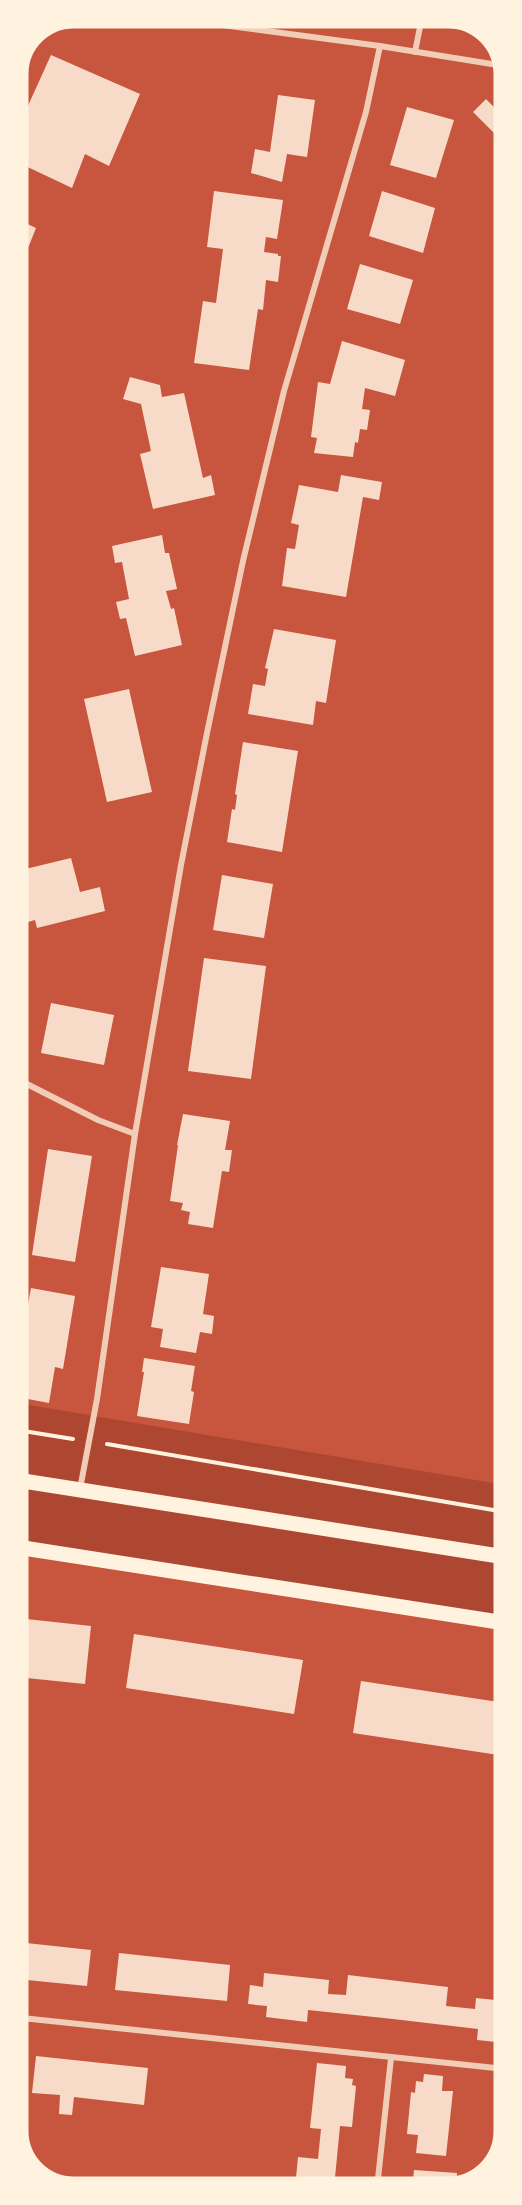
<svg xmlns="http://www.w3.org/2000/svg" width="522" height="2205" viewBox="0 0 522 2205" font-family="Arial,sans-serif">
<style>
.green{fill:#ae4732}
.building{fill:#f7dbc8}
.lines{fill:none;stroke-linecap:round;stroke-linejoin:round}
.path{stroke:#fff3e0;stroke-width:4}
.minor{stroke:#f1ccb7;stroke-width:6}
.primary{stroke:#fff3e0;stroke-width:15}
.rim{fill:none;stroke:#fff3e0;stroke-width:3}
</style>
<rect width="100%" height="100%" fill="#c8553d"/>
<path class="green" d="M17 1403 505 1485V1621L17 1544Z"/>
<g class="building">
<path d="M51 55 140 94 109 166 85 154 72 188 17 162V130Z"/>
<path d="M278 95 315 100 307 157 287 154 282 182 251 173 255 149 270 152Z"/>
<path d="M486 99 499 112 504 106 505 144 473 112Z"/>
<path d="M407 107 454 120 436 178 390 165Z"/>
<path d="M214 191 283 200 277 239 266 237 264 252 278 254V256H281L278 282 266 280 263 310 258 309 249 370 194 363 203 301 216 303 223 249 207 247Z"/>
<path d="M382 191 435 208 423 253 369 236Z"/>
<path d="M17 219 36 228 17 276Z"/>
<path d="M360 264 413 280 400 324 347 309Z"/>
<path d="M342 341 405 360 395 396 365 388 362 409 370 410 367 430 360 429 358 443 355 442 353 457 314 453 317 438 311 437 318 382 330 384Z"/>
<path d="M130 377 160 385 162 397 184 393 203 478 211 475 215 495 153 509 140 454 151 451 141 404 123 399Z"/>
<path d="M341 475 382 482 379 500 363 497 346 597 282 586 287 548 295 549 299 525 291 523 299 485 338 492Z"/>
<path d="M162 535 165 553H169L177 589 166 591 171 609 174 608 182 645 135 656 126 618 120 619 116 602 129 599 122 562 115 563 112 546Z"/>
<path d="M274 629 336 640 326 703 316 701 313 725 248 714 253 684 265 686 268 669 265 668Z"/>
<path d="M129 689 152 792 107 802 84 699Z"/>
<path d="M243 742 298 751 282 852 227 842 232 809 235 810 237 795 235 794Z"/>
<path d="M71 858 80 892 100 887 105 911 37 928 35 920 18 925 17 871Z"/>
<path d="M222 875 273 884 264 938 213 930Z"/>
<path d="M204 958 266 966 251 1079 188 1071Z"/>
<path d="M51 1003 114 1015 104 1065 41 1053Z"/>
<path d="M183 1114 230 1121 225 1150H232L229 1172 222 1171 213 1228 188 1224 190 1212 181 1210 183 1203 170 1201 178 1145H177Z"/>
<path d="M48 1149 92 1156 75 1262 32 1255Z"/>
<path d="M161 1267 209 1274 203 1314 214 1316 212 1334 200 1332 196 1353 160 1347 163 1329 151 1327Z"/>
<path d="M31 1288 75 1296 63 1369 55 1367 49 1403 17 1397V1362Z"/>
<path d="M144 1358 195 1366 191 1391 194 1392 189 1424 137 1416 144 1372H142Z"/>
<path d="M17 1618 91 1626 85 1684 17 1677Z"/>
<path d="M134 1634 303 1660 294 1714 126 1688Z"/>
<path d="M361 1681 505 1703V1756L353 1733Z"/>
<path d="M17 1942 91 1950 87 1986 17 1979Z"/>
<path d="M119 1953 230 1965 227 2001 115 1990Z"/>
<path d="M264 1973 329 1980 328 1994 346 1995 348 1975 448 1987 446 2006 475 2009 476 1998 505 2001V2043L477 2040 478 2029 393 2019 308 2010 307 2022 266 2017 267 2006 248 2004 250 1985 263 1987Z"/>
<path d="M36 2056 148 2068 144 2105 74 2097 72 2115 59 2114 60 2095 32 2093Z"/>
<path d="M317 2063 346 2066 345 2078 353 2079 352 2085 356 2086 352 2127 340 2126 334 2188H295L298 2157 318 2159 321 2129 310 2128Z"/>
<path d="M424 2074 443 2076 442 2091H453L446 2156 416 2153 418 2135 407 2134 411 2092 415 2093 416 2081 423 2082Z"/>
<path d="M414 2170 457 2173 456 2187 412 2188Z"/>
</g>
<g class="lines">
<g class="path">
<path d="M17 1430 73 1439"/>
<path d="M107 1444 505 1512"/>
</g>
<g class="minor">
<path d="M162 17 380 46 504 66"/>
<path d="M415 52 422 17"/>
<path d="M17 1079 98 1120 135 1134"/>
<path d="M80 1489 97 1399 135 1134 181 865 207 733 243 561 284 391 366 112 380 46"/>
<path d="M17 2021 22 2018 505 2069"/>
<path d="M377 2188 391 2058"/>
</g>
<g class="primary">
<path d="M17 1480 505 1557"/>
<path d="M17 1547 505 1623"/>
</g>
</g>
<path d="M0 0H522V2205H0ZM74 27H448A47 47 0 0 1 495 74V2131A47 47 0 0 1 448 2178H74A47 47 0 0 1 27 2131V74A47 47 0 0 1 74 27Z" fill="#fff3e0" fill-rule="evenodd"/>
<path class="rim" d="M74 27H448A47 47 0 0 1 495 74V2131A47 47 0 0 1 448 2178H74A47 47 0 0 1 27 2131V74A47 47 0 0 1 74 27Z"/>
</svg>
